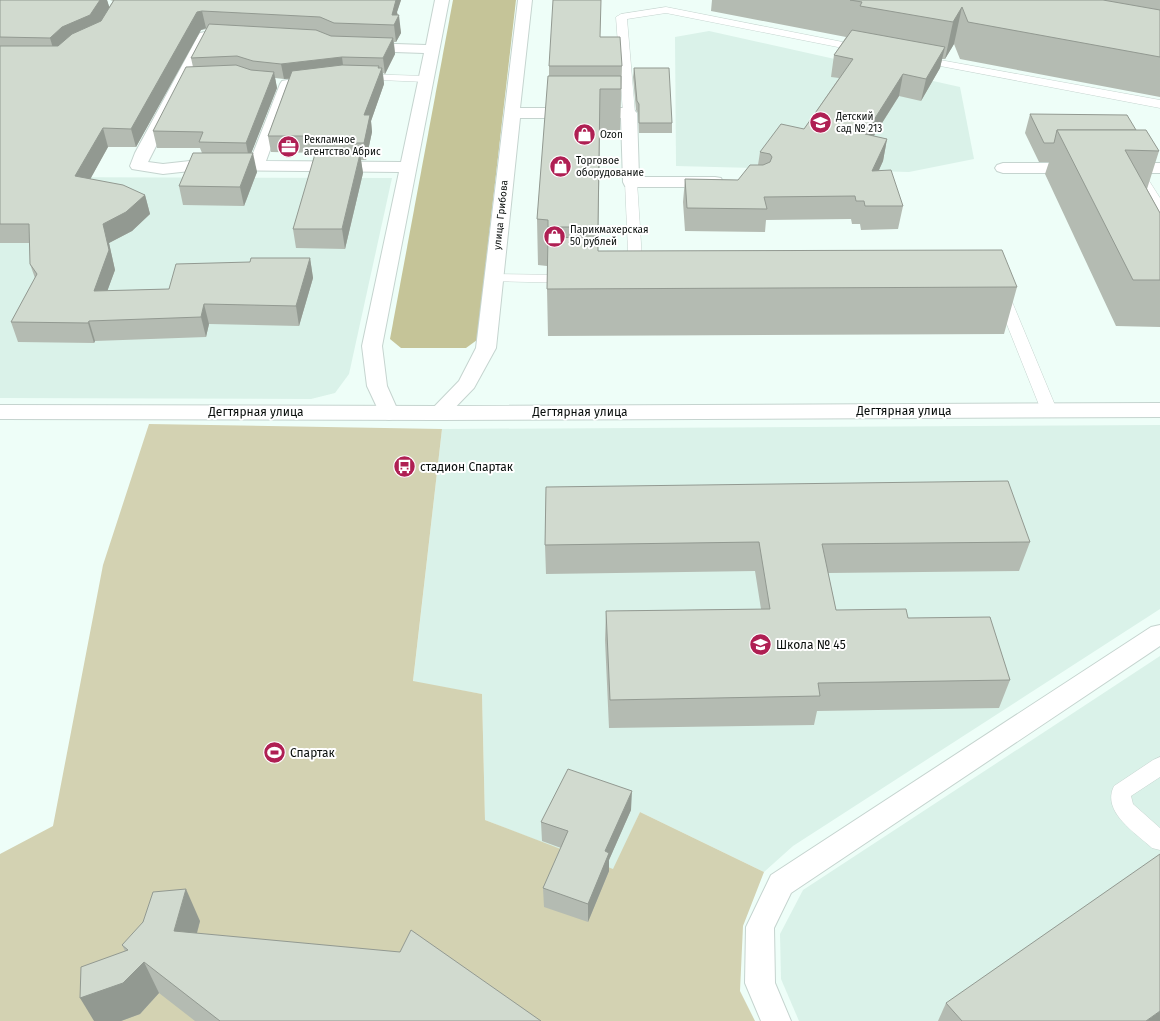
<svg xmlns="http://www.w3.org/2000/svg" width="1160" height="1021" viewBox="0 0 1160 1021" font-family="'Fira Sans',sans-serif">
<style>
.built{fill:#daf2e9}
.green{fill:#d3d2b2}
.forest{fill:#c5c498}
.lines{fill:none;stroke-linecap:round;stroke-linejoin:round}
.service-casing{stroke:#c5d4cf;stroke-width:1}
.minor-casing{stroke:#c5d4cf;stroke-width:2}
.secondary-casing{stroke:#c5d4cf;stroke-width:2}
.service{fill:#fff;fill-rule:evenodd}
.minor{fill:#fff;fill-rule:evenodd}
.secondary{fill:#fff;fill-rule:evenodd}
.wall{fill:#b4bbb2}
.shaded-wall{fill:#929991}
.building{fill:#d1dacf;stroke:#929991}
.labels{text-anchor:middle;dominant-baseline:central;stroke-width:4;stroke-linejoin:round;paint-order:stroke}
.far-poi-label{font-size:10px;fill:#080d0b;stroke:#fff;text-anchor:start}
.far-street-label{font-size:10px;fill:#080d0b;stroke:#fff}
.street-label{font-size:12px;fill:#080d0b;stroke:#fff}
.poi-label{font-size:12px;fill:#080d0b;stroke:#fff;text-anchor:start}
</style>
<rect width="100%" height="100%" fill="#eefef8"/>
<g class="built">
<path d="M709 31 960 87 974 159 909 172 676 166 675 37Z"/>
<path d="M8 177 392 178 349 374 335 393 311 399 0 398V190Z"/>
<path d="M1160 425V609L793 846 764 872 640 812 614 870 485 820 482 694 413 682 442 429Z"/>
<path d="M1160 656V1021H799L781 979 780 934 803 890Z"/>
</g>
<path class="green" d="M149 424 442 429 413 681 482 694 485 820 613 869 640 812 764 872 743 926 740 991 755 1021H0V854L53 826 103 565Z"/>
<path class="forest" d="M453 0H516L477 340 466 348H401L390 339Z"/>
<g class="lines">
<defs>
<g id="service">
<path d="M666 7 863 46 869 49 863 52 666 13 627 19 635 113 633 116H625L623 113 616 17 621 14Z"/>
<path d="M918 56 1160 100V108L914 61 912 59Z"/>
<path d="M361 74 426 76 430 77 432 79 430 81 426 82 357 79 355 77 357 75Z"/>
<path d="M1135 164 1139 165 1160 198V213L1155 212 1129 168 1131 165Z"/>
<path d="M631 178 636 179 637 182 643 274 641 277 636 278 631 277 629 274 625 182 626 179Z"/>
<path d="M493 274 569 275 574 276 576 279 574 282 569 283 488 281 486 278 488 275Z"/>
<path d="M1001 288 1006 289 1008 292 1057 410 1055 414 1049 415 1043 414 1041 410 994 292 996 289Z"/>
<path d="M1160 757V777L1131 796 1133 804 1160 828V850L1152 848C1136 833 1101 812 1114 786L1153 760Z"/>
</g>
<g id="minor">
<path d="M435 0H449L382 346 387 386 399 413 396 418 389 420 382 418 367 386 362 346 399 172 199 170 163 174 132 169 130 166 135 153 198 36 200 33 205 32 210 33 212 36 148 162 163 164 199 160 250 161 280 84 282 81 287 80 292 81 294 84 266 161 401 162 424 53 365 51 360 50 358 47 360 44 365 43 426 45Z"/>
<path d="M518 0H532L520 108H629L634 110 637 113 639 177H715L721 178 723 182 721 186 715 187H631L625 186 623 182 621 118H520L496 348 474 388 445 418 438 420 431 418 428 413 459 381 476 348Z"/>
<path d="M1003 163H1076L1082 165 1084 168 1082 171 1076 173H1003L997 171 995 168 997 165Z"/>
<path d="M1124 163H1160V173H1124L1118 171 1116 168 1118 165Z"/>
<path d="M1160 625V646L791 893 774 928 775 983 791 1021H761L745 983 746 927 771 875 1151 627Z"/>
</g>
<path id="secondary" d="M1160 403V417L438 420 0 419V405L438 406Z"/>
</defs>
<use href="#service" class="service-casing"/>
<use href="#minor" class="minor-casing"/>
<use href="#secondary" class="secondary-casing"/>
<use href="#service" class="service"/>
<use href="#minor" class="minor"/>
<use href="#secondary" class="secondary"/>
</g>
<g class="wall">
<path d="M0 0H107L109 7 113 1 110 0H401L397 12 401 33 396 42H394L395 54 385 74 383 73 384 84 371 121 372 132 366 160H361L363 173 345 249 296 248 293 229 321 154V153L271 152 268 136 289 79H284L275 78 277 88 251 153 257 172 244 206 183 205 179 186 202 153 200 148H157L153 131 193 67 191 58 207 29 201 30 136 147H108L90 179 145 195 150 214 132 231 109 243 115 270 107 291 169 289 250 262 310 258 313 278 299 326 209 324 206 337 95 341 94 343 18 342 11 322 35 278 30 264V243H0Z"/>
<path d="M712 0H1160V97L960 59 954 44 945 59H942L940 68 921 101 899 96 874 136 887 139 883 161 879 170 903 206 898 229 861 230 860 224H852L851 219 766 220 765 232 685 231 683 202 685 179 738 180 758 165 760 152 804 129 839 78 831 77 834 55 846 37 711 11Z"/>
<path d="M601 37 622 66 620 132H600L598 251 1017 287 1004 334 548 336 547 289V266L538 265 537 219 549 76V66Z"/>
<path d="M634 68 672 123V133H639L638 113 636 110 633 77Z"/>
<path d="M1030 114 1136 130 1159 151 1147 189 1160 213V327L1116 326 1045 174 1049 162H1039L1025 133Z"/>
<path d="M546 487 1030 542 1019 571 828 573 836 610 908 618 1010 680 999 708 817 711 814 725 609 728 605 640 606 611 761 609 755 571 546 574 545 545Z"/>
<path d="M631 810 609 860V871L588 922 544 907 543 888 561 848 542 841 541 822Z"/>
<path d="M200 921 197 933 541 1021H195L159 993 140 1014 121 1021H94L125 951 122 945Z"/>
<path d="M946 1003 1160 1021H938Z"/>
</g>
<g class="shaded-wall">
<path d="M100 0H107L110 9 95 33 55 55 50 38 62 27Z"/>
<path d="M394 0H401L397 12 398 17 399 15 401 33 396 42 394 25 392 15Z"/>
<path d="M962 7 954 44 945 59 953 22Z"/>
<path d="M202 11 206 28 201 30 136 147 131 129 197 12Z"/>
<path d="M393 38 395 54 385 74 383 58Z"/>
<path d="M945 47 940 68 921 101 926 79Z"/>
<path d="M342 57 344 73 284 79 281 64Z"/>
<path d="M379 66 380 74 382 68 384 84 371 121 372 132 366 160 364 143V115Z"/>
<path d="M274 72 277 88 249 159 246 143Z"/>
<path d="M903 74 899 96 861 156 865 134Z"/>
<path d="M103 128 108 147 81 196 75 176Z"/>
<path d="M887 139 883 161 868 194 872 171Z"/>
<path d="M253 153 257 172 244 206 240 187Z"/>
<path d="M360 154 363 173 345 249 342 229Z"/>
<path d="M145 195 150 214 132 231 109 243 115 270 100 311 94 291 103 224Z"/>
<path d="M310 258 313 278 299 326 296 306Z"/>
<path d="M204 304 209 324 206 337 201 317Z"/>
<path d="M89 321 95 341 94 343 88 323Z"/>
<path d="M632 791 631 810 609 860V871L588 922V904L605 851Z"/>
<path d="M186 889 200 921 189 963 174 931Z"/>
<path d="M144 962 159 993 140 1014 121 1021H94L80 998Z"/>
<path d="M1160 1011V1021H1146Z"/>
</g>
<g class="building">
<path d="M0 0H100L90 15 62 27 50 38 0 37Z"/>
<path d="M114 0H396L392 15H399L394 25 334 23 320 17 202 11 197 12 131 129 103 128 75 176 123 185 145 195 126 212 103 224 109 250 94 291 169 289 176 264 250 262 251 258H310L296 306 204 304 201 317 89 321 88 323 11 322 37 274 30 264 29 224H0V46H58L72 34 101 21Z"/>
<path d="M553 0H601L600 37H620L622 66H549Z"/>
<path d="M850 0H1103L1160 10V57L968 22 962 7 953 22 860 6 862 2Z"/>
<path d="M209 24 316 30 331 36 393 38 383 58 342 57 281 64 253 61 237 56 191 58Z"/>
<path d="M852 30 945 47 926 79 903 74 865 134 887 139 872 171 891 170 903 206H865L864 201H856L855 196 764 197 767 209 687 208 685 179 738 180 750 165H763L770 162 772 157 770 154 760 152 781 124 804 129 853 59 834 55Z"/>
<path d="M236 65 251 70 274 72 246 143 199 142 203 132 153 131 186 67Z"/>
<path d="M342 65 379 66 378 68H382L364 115H370L364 143H320L322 136H268L292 71Z"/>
<path d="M634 68H669L672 123H639V104L637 101Z"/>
<path d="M548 76H621V89H600L598 227H548V220L537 219Z"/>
<path d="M1030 114 1127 115 1136 130H1057L1054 143H1044Z"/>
<path d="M1057 130H1146L1159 151 1125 150 1160 213V280H1133Z"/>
<path d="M193 153H253L240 187 179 186Z"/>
<path d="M315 154H360L342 229H293Z"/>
<path d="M548 237 598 238V251L1002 250 1017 287 547 289Z"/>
<path d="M1008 481 1030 542 822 544 836 610 906 609 908 618 990 617 1010 680 818 683 820 696 610 700 606 611 770 609 759 542 545 545 546 487Z"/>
<path d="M568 769 632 791 605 851 609 853 588 904 543 888 568 831 541 822Z"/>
<path d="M1160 854V1011L1146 1021H962L946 1003Z"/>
<path d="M186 889 174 931 400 952 411 930 541 1021H220L144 962 123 983 80 998 81 967 128 950 122 945 143 922 153 892Z"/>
</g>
<defs>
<symbol id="school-disc" viewBox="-11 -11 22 22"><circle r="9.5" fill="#af1f53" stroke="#fff"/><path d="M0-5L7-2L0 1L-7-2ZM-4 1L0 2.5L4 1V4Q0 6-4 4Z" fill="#fff"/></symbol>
<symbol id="shop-disc" viewBox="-11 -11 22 22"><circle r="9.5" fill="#af1f53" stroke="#fff"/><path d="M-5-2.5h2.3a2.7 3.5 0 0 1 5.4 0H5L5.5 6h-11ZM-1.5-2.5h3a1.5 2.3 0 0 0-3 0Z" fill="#fff"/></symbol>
<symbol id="office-disc" viewBox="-11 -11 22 22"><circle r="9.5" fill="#af1f53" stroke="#fff"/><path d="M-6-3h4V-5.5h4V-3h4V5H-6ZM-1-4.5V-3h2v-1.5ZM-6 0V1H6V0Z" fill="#fff"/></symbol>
<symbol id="bus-disc" viewBox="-11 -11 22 22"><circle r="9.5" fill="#af1f53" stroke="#fff"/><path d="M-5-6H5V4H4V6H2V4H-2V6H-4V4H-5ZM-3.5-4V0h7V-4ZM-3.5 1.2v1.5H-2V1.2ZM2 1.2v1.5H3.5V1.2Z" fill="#fff"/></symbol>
<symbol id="stadium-disc" viewBox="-11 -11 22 22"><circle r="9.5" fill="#af1f53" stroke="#fff"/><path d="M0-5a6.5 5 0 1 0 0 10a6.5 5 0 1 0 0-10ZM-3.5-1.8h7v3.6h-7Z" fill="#fff"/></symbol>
</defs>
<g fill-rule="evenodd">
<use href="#school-disc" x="808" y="110" width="25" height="25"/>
<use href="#shop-disc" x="572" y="122" width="25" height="25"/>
<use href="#office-disc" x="276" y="134" width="25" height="25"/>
<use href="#shop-disc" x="548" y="154" width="25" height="25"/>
<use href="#shop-disc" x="542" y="224" width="25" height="25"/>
<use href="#bus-disc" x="392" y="454" width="25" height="25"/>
<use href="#school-disc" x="748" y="632" width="25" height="25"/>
<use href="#stadium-disc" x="262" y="740" width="25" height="25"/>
</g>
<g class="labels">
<g class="far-poi-label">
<text x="836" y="117">Детский<tspan x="836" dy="12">сад № 213</tspan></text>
<text x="600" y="135">Ozon</text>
<text x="304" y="140">Рекламное<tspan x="304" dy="12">агентство Абрис</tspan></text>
<text x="576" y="161">Торговое<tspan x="576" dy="12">оборудование</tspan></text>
<text x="570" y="230">Парикмахерская<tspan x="570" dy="12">50 рублей</tspan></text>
</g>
<g class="far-street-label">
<text transform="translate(501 215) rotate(-84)">улица Грибова</text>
</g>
<g class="street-label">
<text x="904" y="411">Дегтярная улица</text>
<text x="256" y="412">Дегтярная улица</text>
<text x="580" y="412">Дегтярная улица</text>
</g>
<g class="poi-label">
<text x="420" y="467">стадион Спартак</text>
<text x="776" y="645">Школа № 45</text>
<text x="290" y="753">Спартак</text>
</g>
</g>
</svg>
